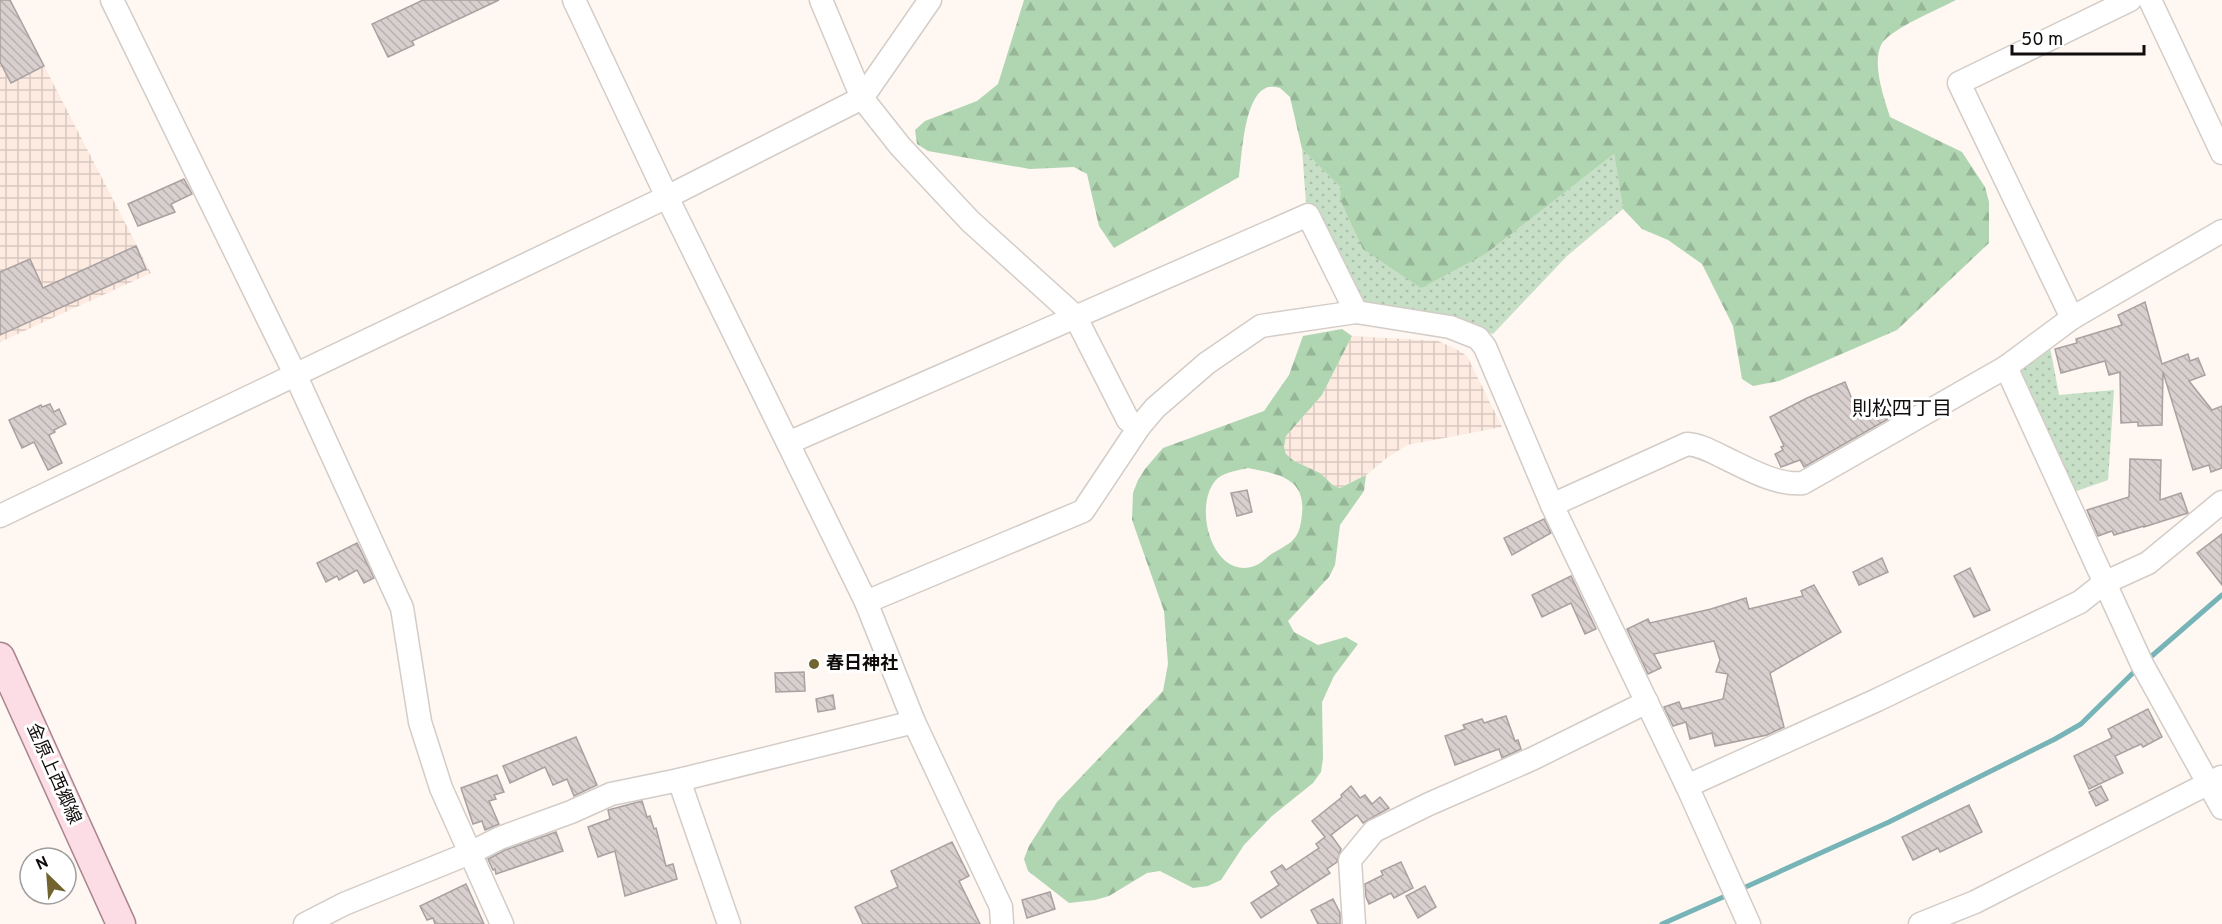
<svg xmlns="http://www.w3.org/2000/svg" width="2222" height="924" viewBox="0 0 2222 924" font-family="Overpass,'Noto Sans JP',sans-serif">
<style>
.industrial{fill:url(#industrial-grid)}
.grass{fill:url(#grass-dots)}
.forest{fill:url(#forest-firs);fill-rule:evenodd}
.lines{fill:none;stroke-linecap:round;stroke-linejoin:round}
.stream{stroke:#77b4b8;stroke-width:5}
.building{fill:url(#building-back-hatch);stroke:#a9a0a0;stroke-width:1.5}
.minor-casing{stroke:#d3ccc7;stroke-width:25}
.major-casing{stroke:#a8858e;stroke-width:31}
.minor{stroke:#fff;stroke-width:22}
.major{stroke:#fcdce5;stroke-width:28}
.poi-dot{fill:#726431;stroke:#fff;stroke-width:2}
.labels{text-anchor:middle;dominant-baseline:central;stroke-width:6;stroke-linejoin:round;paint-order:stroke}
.poi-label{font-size:18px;font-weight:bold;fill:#100d0c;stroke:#fff;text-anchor:start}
.street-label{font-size:18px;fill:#100d0c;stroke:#fff}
.neighbourhood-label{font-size:20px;fill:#100d0c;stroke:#fff}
</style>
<defs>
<pattern id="industrial-grid" width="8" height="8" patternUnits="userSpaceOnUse" patternTransform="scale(1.5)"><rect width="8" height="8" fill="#fdeae1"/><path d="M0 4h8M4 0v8" fill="none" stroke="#d8c8c0"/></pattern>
<pattern id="grass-dots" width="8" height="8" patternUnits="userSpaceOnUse" patternTransform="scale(1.5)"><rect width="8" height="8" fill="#c6dfc6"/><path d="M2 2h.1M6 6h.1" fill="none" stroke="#a9bea9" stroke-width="1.8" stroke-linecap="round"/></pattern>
<pattern id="forest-firs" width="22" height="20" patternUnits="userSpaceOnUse" patternTransform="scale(1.5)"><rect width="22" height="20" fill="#b0d5b1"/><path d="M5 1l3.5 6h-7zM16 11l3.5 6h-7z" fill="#96b697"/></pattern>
<pattern id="building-back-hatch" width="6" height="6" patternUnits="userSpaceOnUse" patternTransform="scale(1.5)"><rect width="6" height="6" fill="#d8cfce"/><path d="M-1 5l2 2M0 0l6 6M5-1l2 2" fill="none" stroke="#b8b1b0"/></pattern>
</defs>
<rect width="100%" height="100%" fill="#fef7f2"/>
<g class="industrial">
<path d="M0 0H10L151 273 0 342Z"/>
<path d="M1352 336 1438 341 1456 349 1467 356 1502 427 1407 445 1388 457 1366 475 1340 488 1334 486 1320 473 1294 461 1286 454 1284 447 1286 436 1322 395Z"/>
</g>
<g class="grass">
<path d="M1302 149 1341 188 1487 253 1614 154 1623 209 1567 256 1493 334 1448 318 1365 303 1306 203Z"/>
<path d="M2050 347 2059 395 2114 390 2108 480 2068 494 2013 368Z"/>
</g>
<g class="forest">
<path d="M1024 0H1956C1939 9 1888 30 1881 45 1872 65 1884 98 1890 117L1962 152 1985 187 1989 202V243L1897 330 1779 381 1753 386 1742 379 1733 326 1702 264 1668 240 1642 229 1623 209 1614 154 1487 253 1421 288 1363 249 1340 199 1341 188 1302 149 1290 97 1280 88C1276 87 1270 86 1266 88 1244 97 1242 156 1239 177L1114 248 1099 226 1087 174 1074 167 1030 169 928 151 917 144 915 130 925 121 977 101 998 84Z"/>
<path d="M1342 329 1352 336 1322 395 1286 436 1284 447 1286 454 1294 461 1320 473 1334 486 1340 488 1366 475 1364 491 1340 525 1335 565 1329 577 1288 621 1294 632 1318 645 1346 637 1358 644 1334 676 1322 702 1323 758 1321 772 1313 783 1272 816 1244 845 1221 880 1208 886 1193 888 1160 871 1147 873 1109 896 1095 900 1069 903 1028 871 1024 859 1029 846 1057 802 1163 691 1168 664 1164 611 1132 520 1133 493 1138 480 1145 469 1163 448 1264 411 1289 375 1303 336ZM1248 468C1277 474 1306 477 1302 514 1301 523 1300 533 1293 540 1287 546 1277 550 1270 555 1265 559 1258 566 1251 567 1210 577 1192 501 1218 478 1225 472 1240 470 1248 468Z"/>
</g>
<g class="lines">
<g class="stream">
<path d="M2146 661 2222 595"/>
<path d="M1739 890 1889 822 2055 739 2081 724 2137 669"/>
<path d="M1662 924 1730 894"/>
</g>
</g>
<g class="building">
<path d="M0 0H10L44 66 11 83 0 62Z"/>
<path d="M423 0H499L412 41 414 45 388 57 372 24Z"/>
<path d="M184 179 192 194 171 204 175 212 138 226 128 204Z"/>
<path d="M136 246 146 269 0 335V272L30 259 43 288Z"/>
<path d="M2145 302 2162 364 2188 354 2190 361 2198 358 2205 375 2189 381 2212 410 2222 406V468L2211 472 2209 465 2193 470 2163 372 2162 425 2138 426V422L2121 423 2120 372 2109 375 2105 361 2061 373 2055 349 2077 343 2076 339 2122 325 2118 315Z"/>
<path d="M1845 382 1856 409 1865 402 1875 412 1880 409 1888 419 1804 467 1800 460 1781 467 1775 454 1783 450 1781 447 1784 446 1770 417 1807 398Z"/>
<path d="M50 404 54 412 59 409 66 424 54 430 55 432 49 435 62 463 48 470 34 442 22 448 9 420 41 405 42 407Z"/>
<path d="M2130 459 2161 460 2160 500 2181 493 2188 513 2144 527V526L2114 535 2112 531 2098 536 2087 510 2129 497Z"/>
<path d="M1247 490 1252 512 1237 516 1231 493Z"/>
<path d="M1544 519 1551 533 1512 555 1504 538Z"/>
<path d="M2222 534V585L2197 553Z"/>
<path d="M357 543 374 578 364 583 357 570 339 580 337 576 326 582 317 563Z"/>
<path d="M1882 558 1888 572 1859 585 1853 572Z"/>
<path d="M1970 568 1990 610 1974 617 1954 576Z"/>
<path d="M1571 576 1596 629 1585 634 1571 603 1542 617 1532 595Z"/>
<path d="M1814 585 1841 632 1770 673 1784 727 1767 735 1715 746 1712 733 1690 739 1686 722 1673 726 1664 707 1679 702 1682 709 1723 699 1728 674 1716 672 1720 660 1714 641 1654 654 1661 668 1648 674 1627 629 1648 619 1650 623 1711 609 1746 598 1749 609 1803 596 1801 591Z"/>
<path d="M804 672 805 691 776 692 775 673Z"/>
<path d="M833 695 835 709 818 712 816 699Z"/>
<path d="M2148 709 2162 737 2143 747 2141 744 2115 756 2123 773 2089 789 2074 756 2112 738 2108 729Z"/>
<path d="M1506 716 1515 741 1518 740 1521 749 1502 758 1499 749 1455 765 1445 736 1465 729 1463 725 1482 719 1484 723Z"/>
<path d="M576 737 597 785 574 796 567 779 553 785 545 767 510 783 503 766Z"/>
<path d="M497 775 504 792 494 795 496 799 489 801 499 824 485 830 482 821 473 824 461 788Z"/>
<path d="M1351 786 1360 798 1365 795 1372 804 1380 797 1389 808 1363 823 1357 815 1331 835 1341 849 1337 862 1327 869 1330 873 1261 918 1251 903 1279 885 1271 872 1282 865 1286 870 1319 848 1316 844 1325 837 1312 821 1342 797 1341 795Z"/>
<path d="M2101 786 2108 800 2096 806 2089 792Z"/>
<path d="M642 801 647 817 650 816 654 829 656 828 666 866 673 864 677 879 625 896 615 851 598 857 588 827 610 819 608 810Z"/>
<path d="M1969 805 1982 832 1940 852 1938 848 1913 860 1902 837Z"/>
<path d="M556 832 563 851 496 874 495 869 493 870 488 859 505 850Z"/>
<path d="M952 842 969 876 959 881 980 924H863L855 907 898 887 891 871Z"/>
<path d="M1401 862 1413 888 1394 898 1391 893 1369 904 1366 897 1365 884 1383 875 1381 871Z"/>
<path d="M466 884 484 924H435L433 918 427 920 420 906Z"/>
<path d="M1425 886 1436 907 1418 918 1406 896Z"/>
<path d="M1050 892 1055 909 1027 918 1022 900Z"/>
<path d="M1333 899 1340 913V924H1318L1311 910Z"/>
</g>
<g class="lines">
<defs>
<g id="minor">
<path d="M112 0 295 374 402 608 420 722 441 788 502 924"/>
<path d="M574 0 667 197 866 602 914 722 1001 907 1002 924"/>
<path d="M821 0 862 98 900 146 970 221 1075 316 1128 420 1139 427"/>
<path d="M2150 0 2222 153"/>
<path d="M2072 318 1959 83 2130 0"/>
<path d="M2006 367 2142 664 2222 808"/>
<path d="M788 443 1308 215 1356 312"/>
<path d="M1552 505 1687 444C1700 445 1711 451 1723 457 1746 468 1777 486 1803 483L2006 367 2072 318 2222 231"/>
<path d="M0 516 667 197 862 98 930 0"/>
<path d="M866 602 1083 511 1139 427 1155 408 1207 363 1261 326 1356 312 1450 327 1478 338 1485 347 1552 505 1687 786 1749 924"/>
<path d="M679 780 729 924"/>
<path d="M1687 786 1877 700 2080 602 2104 583 2148 563 2222 502"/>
<path d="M305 924 344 904 470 853 500 838 571 812 611 794 679 780 914 722"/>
<path d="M1354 924 1350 860 1374 831 1429 804 1532 759 1647 702"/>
<path d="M1920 924 1975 902 2221 777"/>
</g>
<path id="major" d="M0 657 121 924"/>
</defs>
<use href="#minor" class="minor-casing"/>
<use href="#major" class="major-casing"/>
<use href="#minor" class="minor"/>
<use href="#major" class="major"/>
</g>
<circle class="poi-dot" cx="814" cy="664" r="6"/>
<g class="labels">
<g class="poi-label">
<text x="826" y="664">春日神社</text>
</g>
<g class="street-label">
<text transform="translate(53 774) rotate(66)">金原上西郷線</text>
</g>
<g class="neighbourhood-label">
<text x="1902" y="410">則松四丁目</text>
</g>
</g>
<g transform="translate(48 876) rotate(335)"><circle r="28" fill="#ffffff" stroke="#9f9e9e" stroke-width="1.5"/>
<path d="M0-4.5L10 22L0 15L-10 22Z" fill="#726431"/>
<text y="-9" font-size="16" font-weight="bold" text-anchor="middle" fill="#100d0c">N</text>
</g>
<path d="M2012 45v9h132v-9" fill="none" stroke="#100d0c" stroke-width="3"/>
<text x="2021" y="45" font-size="18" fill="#100d0c" stroke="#ffffff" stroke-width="4.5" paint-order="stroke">50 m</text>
</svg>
